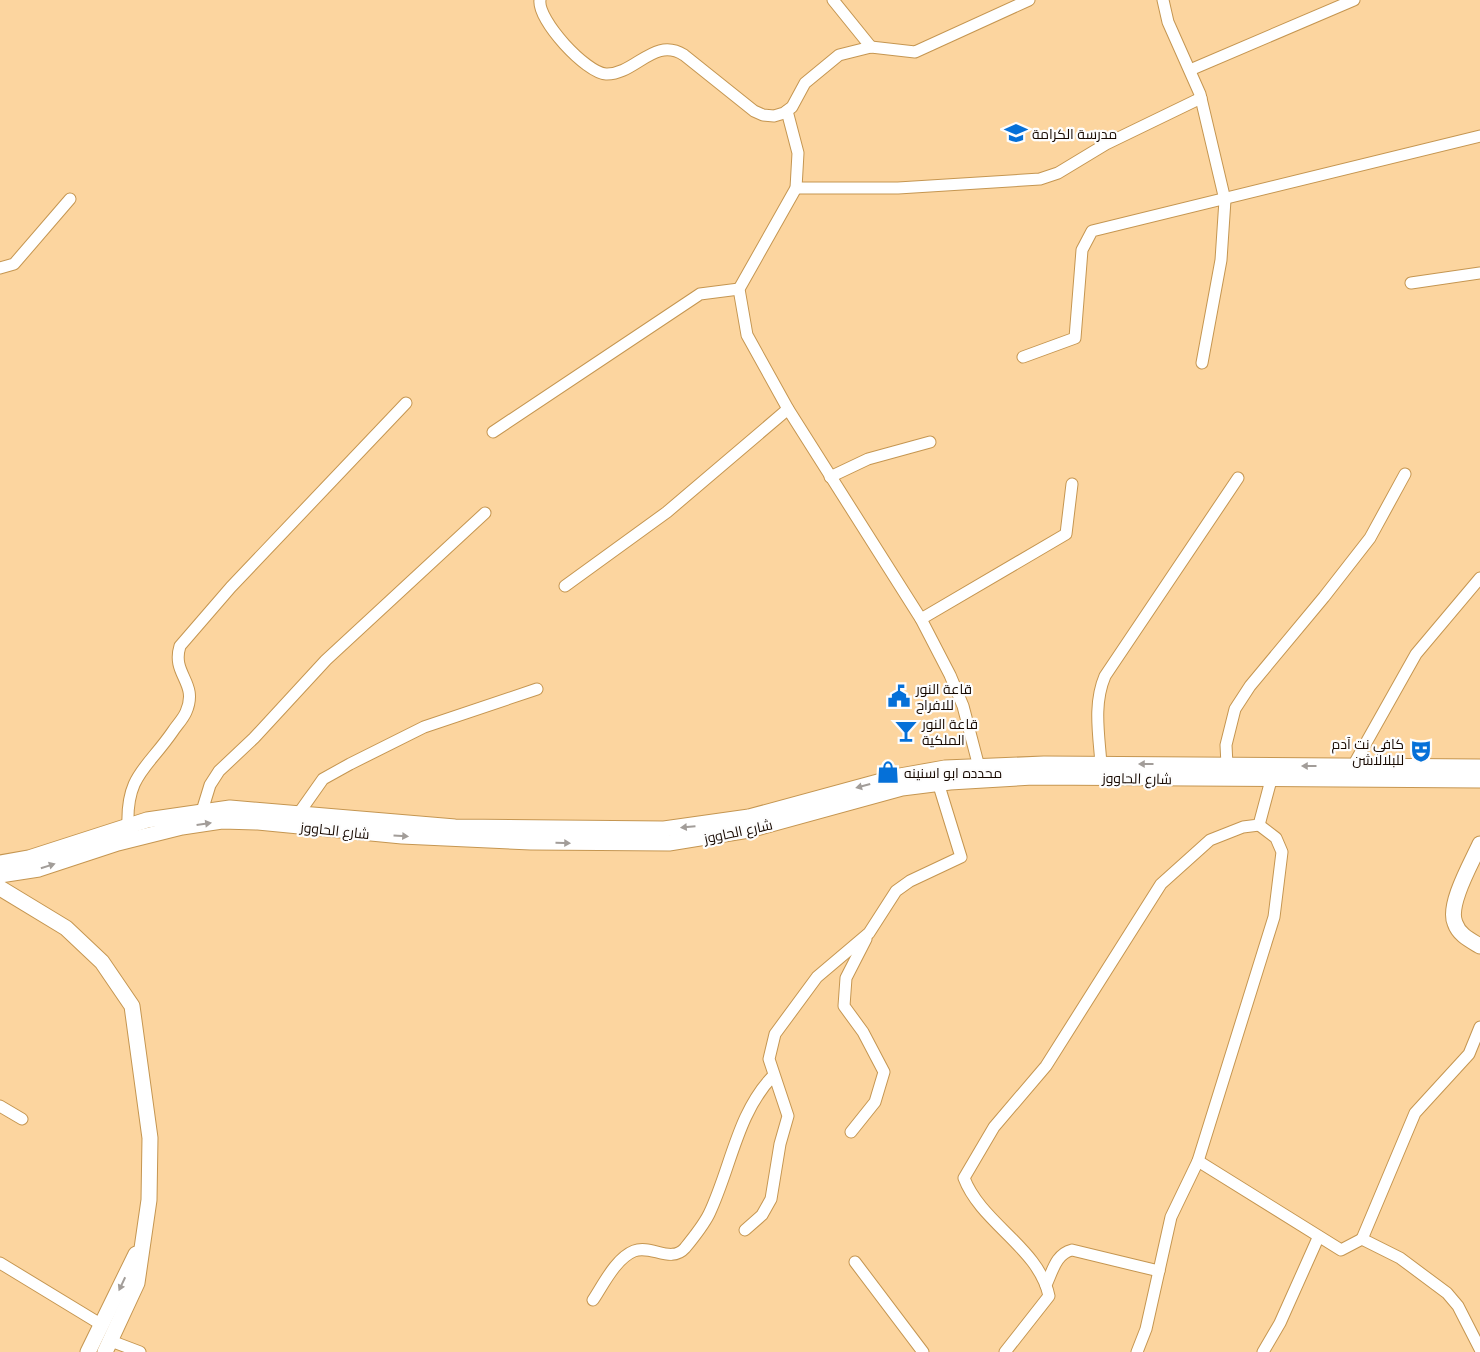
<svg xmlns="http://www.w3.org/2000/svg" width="1480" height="1352" viewBox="0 0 1480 1352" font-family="'Golos Text',Cairo,sans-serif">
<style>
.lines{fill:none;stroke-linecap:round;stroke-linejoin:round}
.street-casing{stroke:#c59651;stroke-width:13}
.secondary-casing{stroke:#c59651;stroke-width:17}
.street{stroke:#fff;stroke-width:11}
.secondary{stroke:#fff;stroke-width:15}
.oneway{fill:#a29d99}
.labels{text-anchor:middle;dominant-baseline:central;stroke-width:4.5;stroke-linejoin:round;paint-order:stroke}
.poi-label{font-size:14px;fill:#170900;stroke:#fdfdfd;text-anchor:start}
.street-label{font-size:14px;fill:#170900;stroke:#fdfdfd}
</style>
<rect width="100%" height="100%" fill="#fcd59f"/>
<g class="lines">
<defs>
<g id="street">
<path d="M540 0C537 20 586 73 606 74 635 75 654 36 684 55L754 111 763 115 774 116 784 113 792 107 805 83 839 55 871 47 915 52 1029 0"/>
<path d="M833 0 871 47"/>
<path d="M1163 0 1168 22 1200 94 1225 200 1221 260 1202 363"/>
<path d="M1190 70 1354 0"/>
<path d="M787 111 798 153 796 188 739 289 747 335 788 409 921 619 950 675 963 706 979 767"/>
<path d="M796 188H898L1040 179 1058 173 1106 144 1201 98"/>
<path d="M0 268 14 264 70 199"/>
<path d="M1411 283 1480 273"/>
<path d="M1023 357 1075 338 1082 250 1092 231 1480 136"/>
<path d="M493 432 700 294 739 289"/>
<path d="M830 477 868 459 930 442"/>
<path d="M565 586 667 512 788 409"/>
<path d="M921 619 1066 534 1072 484"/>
<path d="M1101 764C1099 735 1093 704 1105 676L1238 478"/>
<path d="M1227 765 1226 745 1235 709 1250 686 1324 597 1370 538 1405 474"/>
<path d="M1353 766 1416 654 1480 578"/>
<path d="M202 811 210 785 219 771 254 738 326 660 485 513"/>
<path d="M299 813 323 779 350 764 424 727 537 689"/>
<path d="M128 826C126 775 147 769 173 731 177 725 183 719 186 712 199 682 171 675 180 646L231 587 406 403"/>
<path d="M0 1106 22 1119"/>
<path d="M851 1132 875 1102 884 1072 863 1032 844 1006 846 978 866 939"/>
<path d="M1198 1161 1341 1250 1362 1239 1400 1258 1447 1293 1458 1306 1480 1349"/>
<path d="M745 1230 762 1215 771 1199 780 1144 788 1116 769 1059 775 1034 817 977 869 933 896 891 910 881 961 857 936 776"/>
<path d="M1362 1239 1415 1113 1469 1054 1480 1027"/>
<path d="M855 1262 923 1352"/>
<path d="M0 1263 102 1325"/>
<path d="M1046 1285C1053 1270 1056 1254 1072 1250L1159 1271"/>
<path d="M593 1300C603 1285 616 1258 634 1251 651 1244 671 1264 685 1248 694 1237 703 1226 709 1214 731 1168 737 1113 773 1076"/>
<path d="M111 1341 140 1352"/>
<path d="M1005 1352 1049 1296C1039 1248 981 1223 964 1178L994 1127 1046 1066 1161 884 1210 840 1243 827 1259 825 1271 780"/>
<path d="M1137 1352 1146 1329 1171 1217 1198 1161 1274 917 1282 852 1276 838 1259 825"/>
<path d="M1263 1352 1280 1323 1318 1238"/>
</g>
<g id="secondary">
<path d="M1480 844C1472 862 1447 905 1455 923 1459 935 1470 940 1480 946"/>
<path d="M0 863 29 858 147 820 230 808 455 827 664 829 749 817 900 776 945 768 1044 764 1480 767"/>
<path d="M0 875 39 869 118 843 182 827 222 821 258 822 402 836 531 842 669 843 749 830 902 788 950 782 1033 777 1480 780"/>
<path d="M0 888 66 928 102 962 132 1006 150 1138 149 1200 137 1283 105 1352"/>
<path d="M88 1352 136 1254"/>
</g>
</defs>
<use href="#street" class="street-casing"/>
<use href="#secondary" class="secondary-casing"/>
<use href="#street" class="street"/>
<use href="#secondary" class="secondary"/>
</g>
<defs><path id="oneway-solid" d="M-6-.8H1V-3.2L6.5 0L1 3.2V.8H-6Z" transform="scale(1.25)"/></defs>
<g class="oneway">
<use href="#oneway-solid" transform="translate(1146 764) rotate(180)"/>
<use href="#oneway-solid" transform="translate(1309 766) rotate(-180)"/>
<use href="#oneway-solid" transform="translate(863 786) rotate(165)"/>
<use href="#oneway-solid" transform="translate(204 824) rotate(-8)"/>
<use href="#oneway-solid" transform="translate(688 827) rotate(175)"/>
<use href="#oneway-solid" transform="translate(401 836) rotate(4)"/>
<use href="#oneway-solid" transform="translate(563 843) rotate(1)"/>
<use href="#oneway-solid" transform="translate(48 866) rotate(-18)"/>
<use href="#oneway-solid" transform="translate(122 1284) rotate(115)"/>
</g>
<defs>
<symbol id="school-bare" viewBox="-9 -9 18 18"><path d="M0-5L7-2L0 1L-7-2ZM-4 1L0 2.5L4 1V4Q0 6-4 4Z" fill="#0570d8" stroke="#fdfdfd" stroke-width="2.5" paint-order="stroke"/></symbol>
<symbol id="civic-bare" viewBox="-9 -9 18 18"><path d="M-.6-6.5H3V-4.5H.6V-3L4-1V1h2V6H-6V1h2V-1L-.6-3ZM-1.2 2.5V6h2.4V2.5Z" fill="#0570d8" stroke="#fdfdfd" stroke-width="2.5" paint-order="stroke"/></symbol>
<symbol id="bar-bare" viewBox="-9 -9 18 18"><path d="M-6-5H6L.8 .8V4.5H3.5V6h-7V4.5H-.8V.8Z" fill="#0570d8" stroke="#fdfdfd" stroke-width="2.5" paint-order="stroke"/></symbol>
<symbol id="theatre-bare" viewBox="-9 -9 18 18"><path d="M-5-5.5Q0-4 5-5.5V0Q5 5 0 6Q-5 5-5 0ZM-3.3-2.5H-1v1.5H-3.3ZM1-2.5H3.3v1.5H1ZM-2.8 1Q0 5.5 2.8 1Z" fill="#0570d8" stroke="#fdfdfd" stroke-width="2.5" paint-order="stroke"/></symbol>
<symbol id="shop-bare" viewBox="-9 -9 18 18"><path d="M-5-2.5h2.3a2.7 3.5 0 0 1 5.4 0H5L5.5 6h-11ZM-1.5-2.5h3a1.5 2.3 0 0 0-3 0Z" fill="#0570d8" stroke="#fdfdfd" stroke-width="2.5" paint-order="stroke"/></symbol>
</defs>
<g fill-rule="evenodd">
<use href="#school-bare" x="1000" y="117" width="32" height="32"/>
<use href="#civic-bare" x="883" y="680" width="32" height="32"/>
<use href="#bar-bare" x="890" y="715" width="32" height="32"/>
<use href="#theatre-bare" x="1405" y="735" width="32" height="32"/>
<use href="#shop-bare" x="872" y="756" width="32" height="32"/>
</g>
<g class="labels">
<g class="poi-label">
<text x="1032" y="133">مدرسة الكرامة</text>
<text x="916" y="688">قاعة النور<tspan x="916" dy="16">للافراح</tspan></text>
<text x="922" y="723">قاعة النور<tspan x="922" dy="16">الملكية</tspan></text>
<text x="1404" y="743" text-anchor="end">كافي نت آدم<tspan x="1404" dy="16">للبلالاشن</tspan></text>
<text x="904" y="772">محدده ابو اسنينه</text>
</g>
<g class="street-label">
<text transform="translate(1137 778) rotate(1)">شارع الحاووز</text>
<text transform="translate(335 830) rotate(6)">شارع الحاووز</text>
<text transform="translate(738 831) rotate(-12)">شارع الحاووز</text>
</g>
</g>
</svg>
